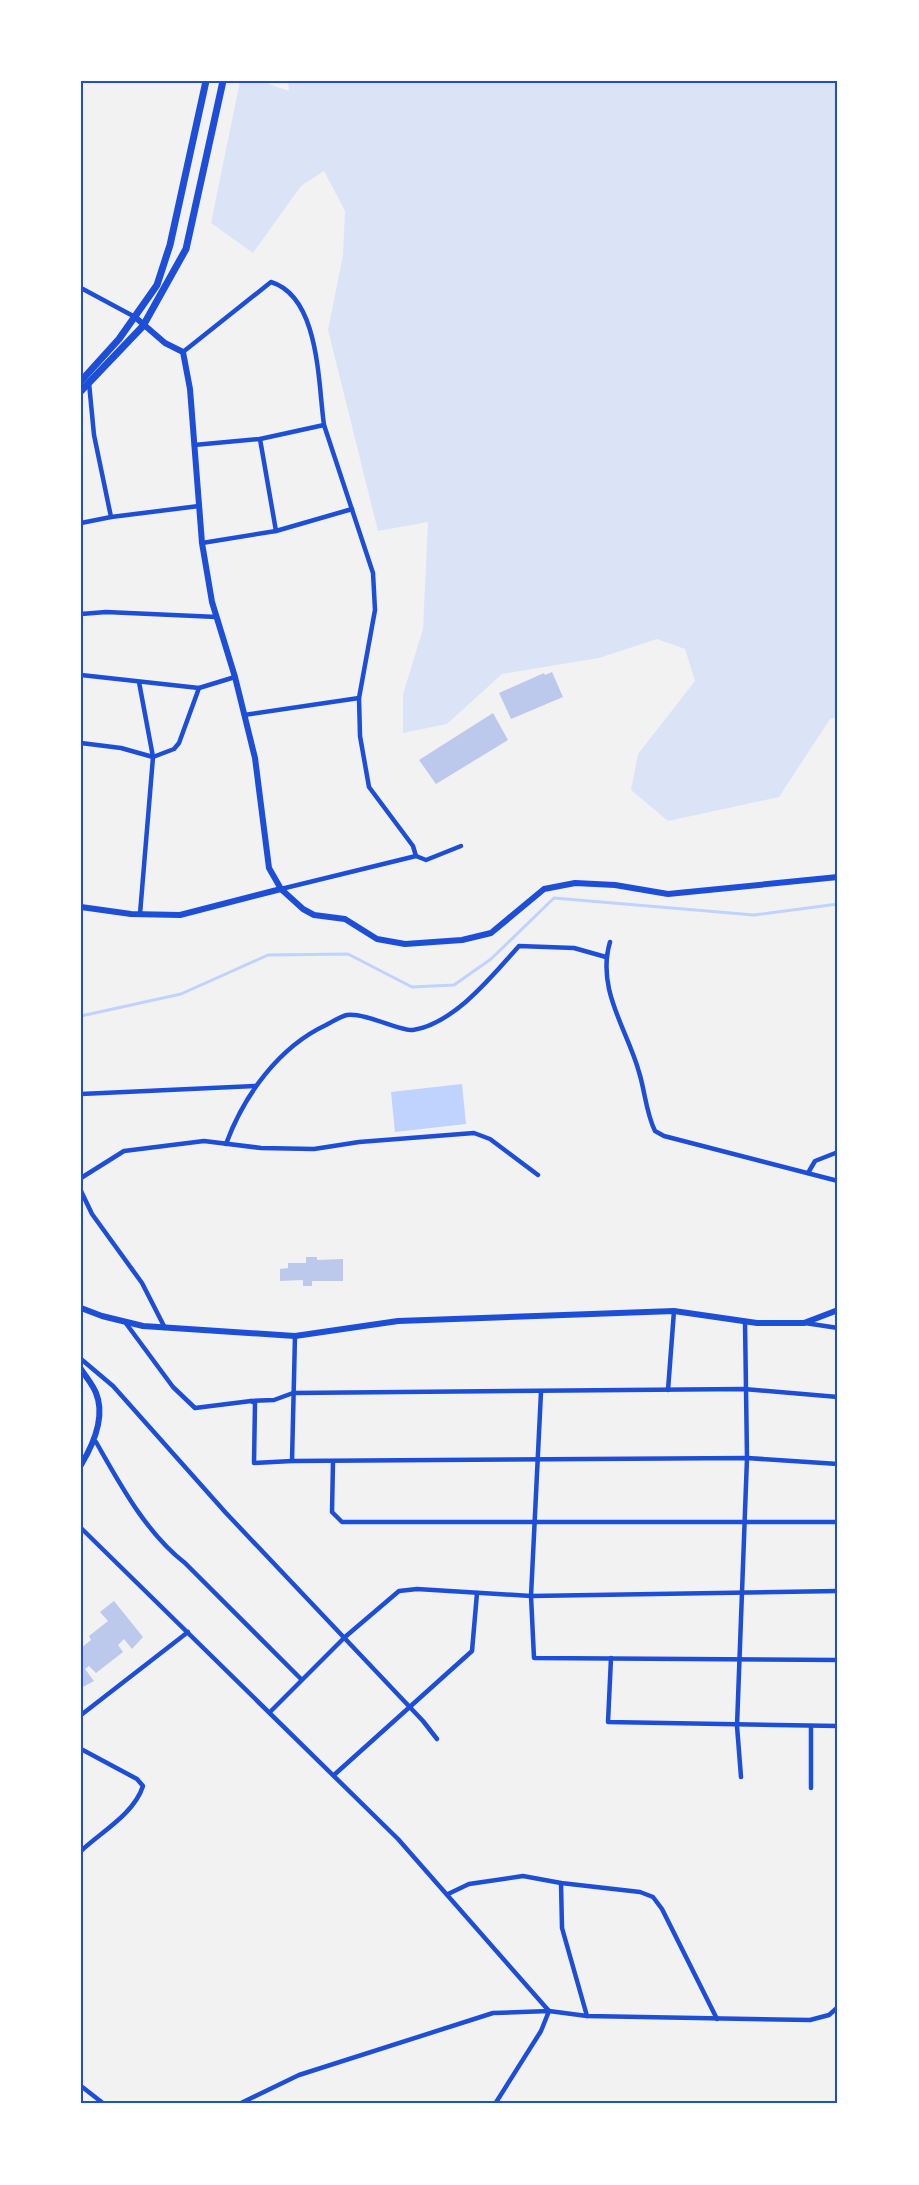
<svg xmlns="http://www.w3.org/2000/svg" width="919" height="2185" viewBox="0 0 919 2185" font-family="'Varela Round',sans-serif">
<style>
.green{fill:#dbe4f7}
.water{fill:#bfd3fe}
.lines{fill:none;stroke-linecap:round;stroke-linejoin:round}
.stream{stroke:#bfd3fe;stroke-width:3}
.building{fill:#bdc9ec}
.minor{stroke:#1d4ed8;stroke-width:4.5}
.tertiary{stroke:#1d4ed8;stroke-width:6}
.secondary{stroke:#1d4ed8;stroke-width:7}
.neatline{fill:none;stroke:#1d4ed8;stroke-width:2}
</style>
<rect width="100%" height="100%" fill="#f2f2f2"/>
<path class="green" d="M240 81H266L269 84 289 91 288 81H838V717L830 719 779 797 668 821 631 790 638 754 695 681 685 649 657 639 599 658 502 674 447 724 403 733V694L423 629 428 522 378 531 328 330 343 255 345 211 324 171 301 186 253 253 211 223Z"/>
<path class="water" d="M462 1084 466 1124 395 1132 391 1092Z"/>
<g class="lines">
<path class="stream" d="M81 1016 181 994 268 955 348 954 412 987 454 985 491 959 554 898 754 915 838 904"/>
</g>
<g class="building">
<path d="M552 672 563 697 511 719 499 693 544 673 545 675Z"/>
<path d="M493 713 508 740 436 784 419 760Z"/>
<path d="M306 1257H317V1260L343 1259V1281H312V1286H303V1280L280 1281V1269L288 1268V1263H306Z"/>
<path d="M114 1601 143 1637 132 1649 124 1639 118 1645 123 1652 96 1673 89 1666 85 1669 94 1681 81 1688V1648L91 1640 89 1636 108 1621 100 1612Z"/>
</g>
<g class="lines">
<g class="minor">
<path d="M81 288 135 317"/>
<path d="M183 352 271 282C320 297 318 384 324 425L260 439 194 445"/>
<path d="M260 439 276 531"/>
<path d="M111 517 199 506"/>
<path d="M81 523 111 517 94 435 89 383"/>
<path d="M202 543 276 531 352 509"/>
<path d="M81 614 106 612 217 617"/>
<path d="M81 675 199 688 179 743 174 749 153 757 121 748 81 743"/>
<path d="M139 682 153 757 140 914"/>
<path d="M199 688 235 677"/>
<path d="M244 715 359 698"/>
<path d="M416 856 426 860 461 846"/>
<path d="M281 889 416 856 413 846 369 787 360 736 359 698 375 610 373 573 324 425"/>
<path d="M610 942C596 989 627 1029 639 1072 645 1091 646 1113 655 1131L664 1136 838 1181"/>
<path d="M81 1094 255 1086"/>
<path d="M226 1144C244 1095 279 1047 326 1025 332 1022 341 1016 347 1015 367 1013 402 1032 413 1030 454 1024 493 975 519 946L574 948 606 957"/>
<path d="M808 1173 815 1161 838 1152"/>
<path d="M81 1178 124 1151 204 1141 261 1148 314 1149 359 1142 474 1133 490 1139 538 1175"/>
<path d="M81 1191 92 1214 142 1283 165 1328"/>
<path d="M125 1322 173 1387 195 1408 251 1401 255 1403 254 1463 292 1461"/>
<path d="M805 1323 838 1328"/>
<path d="M295 1336 292 1461 747 1458 838 1464"/>
<path d="M81 1359 113 1386 226 1513 423 1721 437 1739"/>
<path d="M668 1390 674 1311"/>
<path d="M541 1392 531 1596 534 1658 838 1660"/>
<path d="M251 1401 274 1400 293 1393 744 1389 838 1397"/>
<path d="M96 1442C120 1484 146 1533 185 1563L301 1679"/>
<path d="M333 1462 332 1512 342 1522H838"/>
<path d="M81 1528 398 1839 549 2011 541 2031 495 2104"/>
<path d="M611 1658 608 1722 838 1726"/>
<path d="M270 1712 345 1637 399 1591 417 1589 531 1596 838 1591"/>
<path d="M81 1715 188 1632"/>
<path d="M811 1726V1788"/>
<path d="M81 1749 137 1779 143 1786C134 1814 101 1832 81 1851"/>
<path d="M334 1775 472 1651 477 1593"/>
<path d="M741 1777 737 1726 747 1458 745 1321"/>
<path d="M561 1883 562 1928 587 2016"/>
<path d="M448 1894 469 1884 523 1876 561 1883 640 1892 653 1897 662 1909 717 2019"/>
<path d="M81 2086 104 2104"/>
<path d="M239 2104 299 2075 493 2013 549 2011 587 2016 810 2020 829 2015 838 2007"/>
</g>
<g class="tertiary">
<path d="M135 317 165 343 183 352 190 389 202 543 212 602 235 677 255 758 269 868 281 889 303 909 314 915 345 919 377 939 405 944 462 940 491 933 544 889 575 883 615 885 668 894 838 877"/>
<path d="M81 907 131 914 180 915 281 889"/>
<path d="M81 1308 102 1316 143 1326 295 1336 398 1321 674 1311 757 1323H804L838 1310"/>
<path d="M81 1369C86 1377 93 1385 96 1393 106 1417 93 1445 81 1465"/>
</g>
<g class="secondary">
<path d="M81 381 119 339 157 285 170 245 206 81"/>
<path d="M81 391 143 326 186 249 223 81"/>
</g>
</g>
<rect width="919" height="2185" fill="none" stroke="#ffffff" stroke-width="165"/>
<rect x="82" y="82" width="754" height="2020" class="neatline"/>
</svg>
